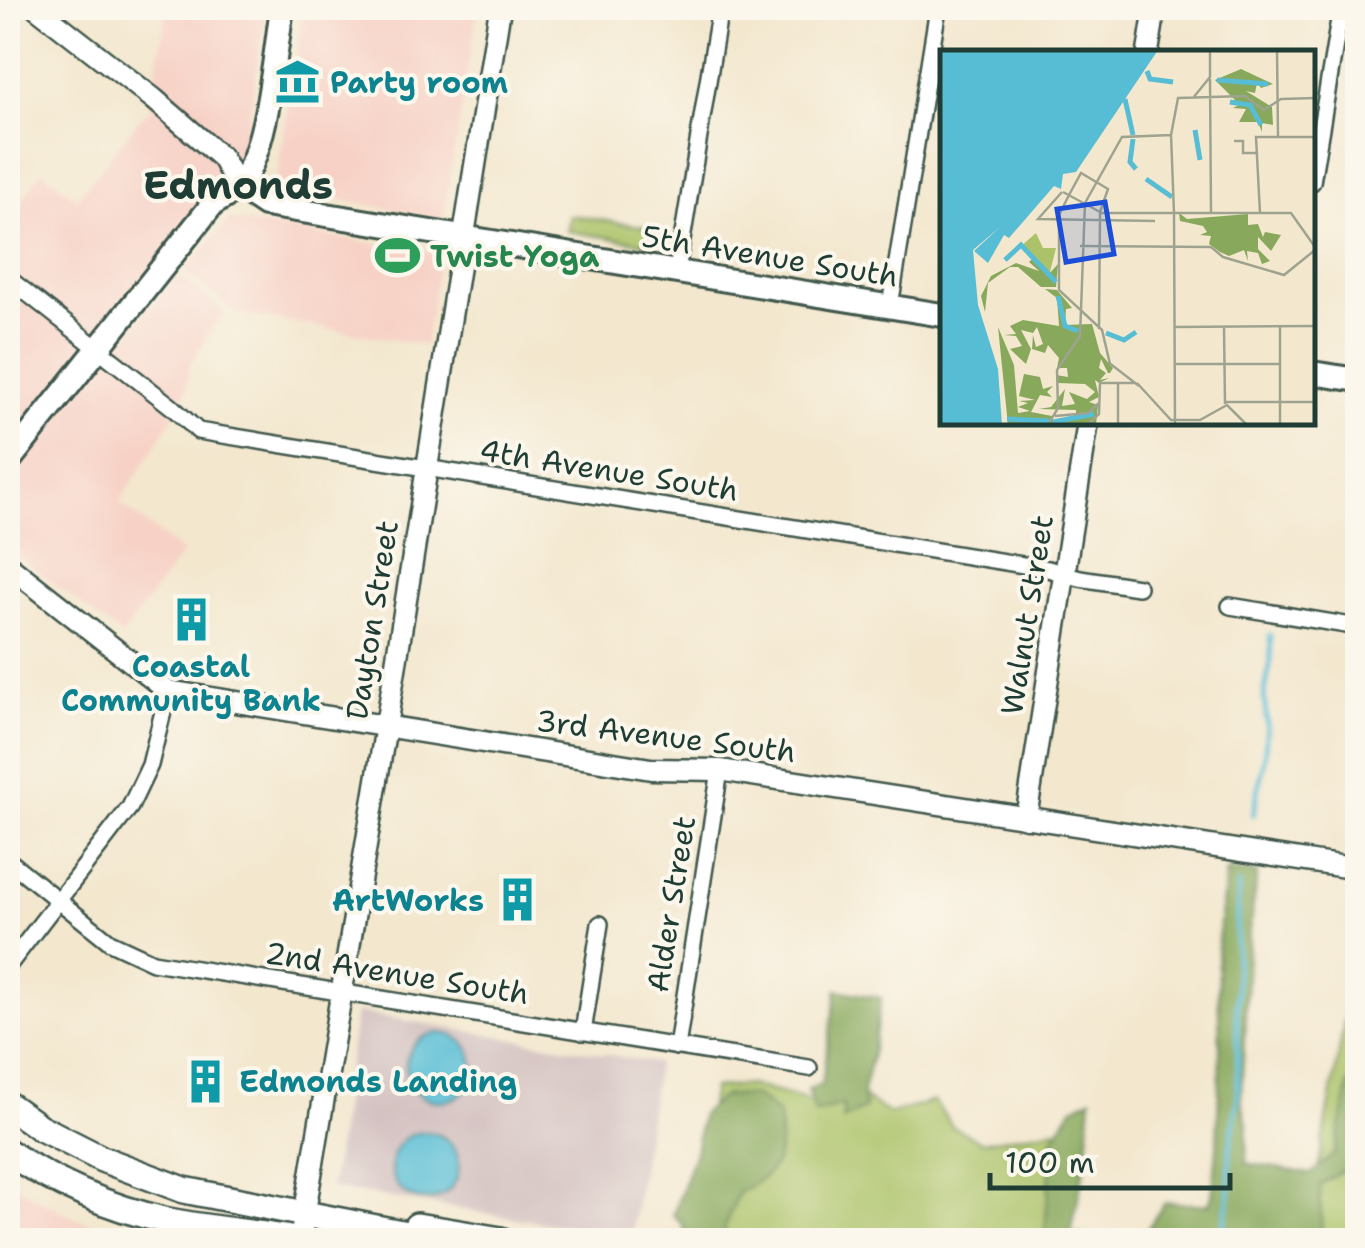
<svg xmlns="http://www.w3.org/2000/svg" width="1365" height="1248" viewBox="0 0 1365 1248" font-family="'Shantell Sans',sans-serif">
<style>
.built{fill:#f7d1c6}
.industrial{fill:#d2bfbf}
.green{fill:#abc268;stroke:#65804e;stroke-width:2.5}
.forest{fill:#88a85c;stroke:#547248;stroke-width:2.5}
.water{fill:#57bdd5;stroke:#3b7d84;stroke-width:2.5}
.lines{fill:none;stroke-linecap:round;stroke-linejoin:round}
.stream{stroke:#57bdd5;stroke-width:5}
.minor-casing{stroke:#3f564b;stroke-width:20}
.tertiary-casing{stroke:#3f564b;stroke-width:25}
.secondary-casing{stroke:#3f564b;stroke-width:28}
.primary-casing{stroke:#3f564b;stroke-width:30}
.minor{stroke:#fff;stroke-width:15}
.tertiary{stroke:#fff;stroke-width:20}
.secondary{stroke:#fff;stroke-width:22}
.primary{stroke:#fff;stroke-width:25}
.labels{text-anchor:middle;dominant-baseline:central;stroke-width:8;stroke-linejoin:round;paint-order:stroke}
.culture-label{font-size:30px;font-weight:bold;fill:#0d838f;stroke:#fbf7ec;text-anchor:start}
.leisure-label{font-size:30px;font-weight:bold;fill:#27864d;stroke:#fbf7ec;text-anchor:start}
.street-label{font-size:30px;fill:#1f3d34;stroke:#fbf7ec}
.district-label{font-size:40px;font-weight:bold;fill:#1f3d34;stroke:#fbf7ec}
.inset-river{fill:none;stroke:#57bdd5;stroke-width:5}
.inset-road{fill:none;stroke:#9ea390;stroke-width:2.5}
.view{fill:#1d4ed8;fill-opacity:0.15;stroke:#1d4ed8;stroke-width:5}
.inset-edge{fill:none;stroke:#1f3d34;stroke-width:5}
</style>
<rect width="100%" height="100%" fill="#fbf7ec"/>
<filter id="ink" filterUnits="userSpaceOnUse"><feTurbulence type="fractalNoise" baseFrequency=".01" numOctaves="2"/><feDisplacementMap in="SourceGraphic" scale="20" xChannelSelector="R" yChannelSelector="G"/><feConvolveMatrix kernelMatrix="1 2 1 2 8 2 1 2 1" color-interpolation-filters="sRGB"/></filter>
<filter id="wash" filterUnits="userSpaceOnUse"><feTurbulence type="fractalNoise" baseFrequency=".0048" numOctaves="4" result="noise"/><feDisplacementMap in="SourceGraphic" scale="40" xChannelSelector="R" yChannelSelector="G"/><feGaussianBlur stdDeviation="2.25" result="paint"/><feColorMatrix in="noise" values="0 0 0 0 0 0 0 0 0 0 0 0 0 0 0 0 0 1.4 0 .05"/><feComposite in="paint" operator="in"/></filter>
<g filter="url(#wash)">
<rect width="100%" height="100%" fill="#f3e7ce"/>
<g class="built">
<path d="M167 8H267L242 162 8 446V219L43 171 77 199 141 117 150 110Z"/>
<path d="M304 8H478L443 219 275 187Z"/>
<path d="M229 220 440 254 425 345 236 313 185 271Z"/>
<path d="M178 274 224 311 190 364 186 391 166 429 119 503 183 552 122 636 8 548V479Z"/>
<path d="M8 1183 75 1218 131 1238 144 1240H8Z"/>
</g>
<path class="industrial" d="M356 1012 657 1063 631 1237 331 1188Z"/>
<g class="green">
<path d="M570 215 658 229 655 245 567 231Z"/>
<path d="M1357 950V1240H1293L1318 1170Z"/>
<path d="M750 1085 814 1102 856 1093 890 1114 934 1101 952 1126 982 1142 1056 1129 1072 1148 1061 1240H685L713 1088Z"/>
</g>
<g class="forest">
<path d="M1226 871 1257 873 1249 936 1241 1099 1247 1123 1246 1163 1311 1174 1335 1153 1349 1083 1357 1081V1194L1344 1170 1320 1185 1322 1240H1140L1165 1202 1208 1205 1212 1196 1217 1150 1220 1048 1217 948Z"/>
<path d="M837 990 881 998 873 1050 863 1091 865 1108 843 1120V1105L815 1113 808 1090 822 1083Z"/>
<path d="M725 1095 756 1096 779 1115C782 1162 780 1170 738 1193L725 1226V1240H683L684 1226 673 1215 695 1152 702 1113Z"/>
<path d="M1091 1098 1087 1153 1071 1234 1126 1240H1044L1053 1139 1072 1108Z"/>
</g>
<g class="water">
<circle cx="440" cy="1067" r="34"/>
<circle cx="425" cy="1166" r="34"/>
</g>
<g class="lines">
<g class="stream">
<path d="M1253 815 1264 761 1267 725 1264 697 1271 659 1270 635"/>
<path d="M1220 1240 1229 1201 1230 1148 1238 1095 1236 935 1239 884"/>
</g>
</g>
</g>
<g filter="url(#ink)">
<g class="lines">
<defs>
<g id="minor">
<path d="M1312 182 1341 8"/>
<path d="M677 271 720 8"/>
<path d="M8 278 172 407 198 431 1048 569 1080 578 1138 587"/>
<path d="M890 306 938 8"/>
<path d="M1230 606 1358 627"/>
<path d="M8 860 110 942 153 962 809 1068"/>
<path d="M8 966 130 807 150 765 168 691"/>
<path d="M583 1032 600 924"/>
<path d="M677 1047 720 770"/>
</g>
<g id="tertiary">
<path d="M37 8 154 99 222 158 238 187"/>
<path d="M1148 52 1155 8"/>
<path d="M8 565 168 691 651 769 720 770 1358 869"/>
<path d="M1026 818 1088 422"/>
<path d="M302 1229 386 726 500 8"/>
</g>
<g id="secondary">
<path d="M238 187 265 205 942 315"/>
<path d="M1312 373 1358 380"/>
<path d="M8 462 212 205C220 199 231 194 238 187 267 155 275 52 282 8"/>
</g>
<g id="primary">
<path d="M8 1105 39 1127 102 1159 184 1190 437 1240"/>
<path d="M8 1152C55 1184 108 1207 164 1220 207 1229 251 1232 295 1240"/>
<path d="M417 1226 501 1240"/>
</g>
</defs>
<use href="#minor" class="minor-casing"/>
<use href="#tertiary" class="tertiary-casing"/>
<use href="#secondary" class="secondary-casing"/>
<use href="#primary" class="primary-casing"/>
<use href="#minor" class="minor"/>
<use href="#tertiary" class="tertiary"/>
<use href="#secondary" class="secondary"/>
<use href="#primary" class="primary"/>
</g>
</g>
<defs>
<symbol id="museum-bare" viewBox="-9 -9 18 18"><path d="M0-6L6-3V-2H-6V-3ZM-5-1h2V3h-2ZM-1-1h2V3h-2ZM3-1h2V3H3ZM-6 4H6V6H-6Z" fill="#0f9aa8" stroke="#fbf7ec" stroke-width="2.5" paint-order="stroke"/></symbol>
<symbol id="stadium-bare" viewBox="-9 -9 18 18"><path d="M0-5a6.5 5 0 1 0 0 10a6.5 5 0 1 0 0-10ZM-3.5-1.8h7v3.6h-7Z" fill="#2e9e5b" stroke="#fbf7ec" stroke-width="2.5" paint-order="stroke"/></symbol>
<symbol id="building-bare" viewBox="-9 -9 18 18"><path d="M-4-6H4V6H1V3H-1V6H-4ZM-2.5-4.3h1.7v1.8h-1.7ZM.8-4.3h1.7v1.8H.8ZM-2.5-1h1.7V.8h-1.7ZM.8-1h1.7V.8H.8Z" fill="#0f9aa8" stroke="#fbf7ec" stroke-width="2.5" paint-order="stroke"/></symbol>
</defs>
<g fill-rule="evenodd">
<use href="#museum-bare" x="266" y="50" width="63" height="63"/>
<use href="#stadium-bare" x="366" y="224" width="63" height="63"/>
<use href="#building-bare" x="160" y="588" width="63" height="63"/>
<use href="#building-bare" x="486" y="868" width="63" height="63"/>
<use href="#building-bare" x="174" y="1050" width="63" height="63"/>
</g>
<g class="labels">
<g class="culture-label">
<text x="330" y="82">Party room</text>
<text x="191" y="666" text-anchor="middle">Coastal<tspan x="191" dy="34">Community Bank</tspan></text>
<text x="484" y="900" text-anchor="end">ArtWorks</text>
<text x="239" y="1081">Edmonds Landing</text>
</g>
<g class="leisure-label">
<text x="430" y="256">Twist Yoga</text>
</g>
<g class="street-label">
<text transform="translate(770 256) rotate(9)">5th Avenue South</text>
<text transform="translate(609 470) rotate(9)">4th Avenue South</text>
<text transform="translate(1027 615) rotate(-81)">Walnut Street</text>
<text transform="translate(372 620) rotate(-81)">Dayton Street</text>
<text transform="translate(666 736) rotate(7)">3rd Avenue South</text>
<text transform="translate(671 904) rotate(-81)">Alder Street</text>
<text transform="translate(397 973) rotate(9)">2nd Avenue South</text>
</g>
<g class="district-label">
<text x="238" y="185">Edmonds</text>
</g>
</g>
<g transform="translate(940 50)">
<rect width="375" height="375" fill="#f3e7ce"/>
<path d="M96 183 103 198H116L109 226 81 196 65 210Z" fill="#abc268"/>
<path d="M301 19 333 34 321 38 317 33 315 43 306 41 332 57 333 75 322 73V82L318 72H299L306 59 293 58 299 55 289 54 295 50 275 30ZM239 163 247 169 308 164V175L318 174 323 187 325 182 341 185 331 201 318 187V199L330 211 322 214 318 203 307 201 308 211 304 200 289 206 280 202 269 194 271 186 260 185 267 182 263 176 240 171ZM94 207 107 226 118 214 116 237H101L78 217H70L48 233 45 262 41 246 51 226 76 213 99 221 89 212ZM105 239 117 240 132 258 126 259 125 275 152 274 160 303 173 318 170 323H168L161 309 159 318 155 315 166 323 160 330 169 328 159 333 155 330 159 347 149 352 158 355 156 375H118L114 371 136 365V360L99 359 111 357 125 339 122 356 135 354 129 342 147 349 155 342 145 334 118 333 116 325 128 327 127 318H117L119 308 108 295 105 303 92 299 93 285 96 297 103 294 97 277 93 283 81 280 91 299 86 314 70 299 82 296 76 286 64 285 76 284 70 276 83 270 119 276 117 248ZM58 277 74 315 78 363 90 361 78 357 88 353 79 351 95 350 79 346 84 324 100 327 103 339 113 336 107 342 112 347 100 345 91 362 112 366 114 375H68Z" fill="#88a85c"/>
<path d="M0 0H218L136 122 123 124 121 139 114 136 69 188 64 185 48 213 34 201 60 177 33 200 38 255 58 319 62 375H0Z" fill="#57bdd5"/>
<path class="inset-river" d="M207 21 210 29 233 32M277 30 328 34M185 49 193 85M290 52 310 55 321 75M255 80 260 110M193 89 190 112 196 119M0 97 44 106 102 132M206 129 232 147M65 210 81 195 116 232M118 246 125 276 138 281M166 283 184 290 196 282M67 369 110 371M113 372 154 364"/>
<path class="inset-road" d="M337 0 338 87M270 29 271 163M253 48 270 27V0M231 85 234 163M294 91H303V103H317M122 142 98 169 215 171M123 142 162 163H351L375 197M129 145 141 123 168 139 160 162M129 145 119 165V240L162 280 170 314M145 153 182 87 231 85 238 48 305 46 324 60 341 49 375 48M234 163 235 375M320 163 316 87H375M140 196 271 197 283 207 344 225 375 200M340 276V375M234 277 375 276M284 277 285 354M159 279 160 162M168 312 199 336M234 314H340M178 333V375M197 333 231 370H260L287 355 307 375M285 352H375M115 366 148 363 159 353M108 375 118 358 117 320 140 286 145 153M147 375 159 364 160 333H196"/>
<path class="view" d="M165 152 174 204 126 212 117 159Z"/>
<rect width="375" height="375" class="inset-edge"/>
</g>
<rect width="1365" height="1248" fill="none" stroke="#fbf7ec" stroke-width="40"/>
<path d="M990 1173v15h240v-15" fill="none" stroke="#1f3d34" stroke-width="5"/>
<text x="1005" y="1173" font-size="30" fill="#1f3d34" stroke="#fbf7ec" stroke-width="8" paint-order="stroke">100 m</text>
</svg>
